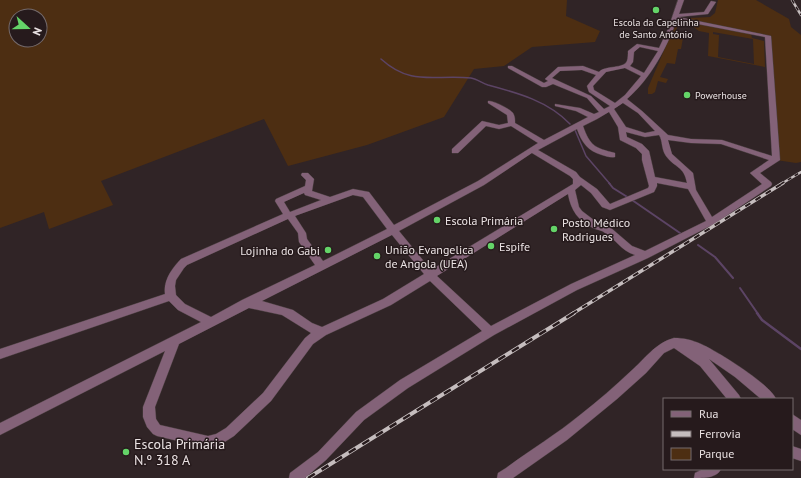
<svg xmlns="http://www.w3.org/2000/svg" width="801" height="478" viewBox="0 0 801 478" font-family="'PT Sans',sans-serif">
<style>
.green{fill:#4d2e12;fill-rule:evenodd}
.lines{fill:none;stroke-linecap:round;stroke-linejoin:round}
.stream-far2{stroke:#5c4465;stroke-width:1.5}
.stream-far1{stroke:#5c4465;stroke-width:2}
.stream{stroke:#5c4465;stroke-width:2.5}
.minor-casing{stroke:#4a3f40;stroke-width:1}
.minor{fill:#836278;fill-rule:evenodd}
.rail-far2-casing{stroke:#c5bdbe;stroke-width:2.5}
.rail-far1-casing{stroke:#c5bdbe;stroke-width:3.5}
.rail-casing{stroke:#c5bdbe;stroke-width:4}
.rail-far2{stroke:#261a1c;stroke-width:1.5;stroke-dasharray:4;stroke-linecap:butt}
.rail-far1{stroke:#261a1c;stroke-width:2;stroke-dasharray:6;stroke-linecap:butt}
.rail{stroke:#261a1c;stroke-width:2.5;stroke-dasharray:8;stroke-linecap:butt}
.poi-dot{fill:#64d468;stroke:#261a1c;stroke-width:1.5}
.labels{text-anchor:middle;dominant-baseline:central;stroke-width:3;stroke-linejoin:round;paint-order:stroke}
.far-poi-label{font-size:10px;fill:#eae2e3;stroke:#261a1c}
.poi-label{font-size:12px;fill:#eae2e3;stroke:#261a1c;text-anchor:start}
.near-poi-label{font-size:14px;fill:#eae2e3;stroke:#261a1c;text-anchor:start}
</style>
<rect width="100%" height="100%" fill="#302426"/>
<g class="green">
<path d="M0 0H567L566 16 600 31 595 42 532 47 504 66 474 69 444 117 367 145 288 166 264 119 101 181 113 205 49 229 44 212 0 228ZM16 16H40V40H16Z"/>
<path d="M718 0H756L789 19 791 27 801 35V162L796 163 776 160 768 36 695 23 690 18 710 17 715 13Z"/>
<path d="M677 20 679 21 677 23 683 25V27H677L675 36 683 38 681 49H678L675 64 667 63 660 77 668 79 666 83 658 81 655 92 652 94H648V88Z"/>
<path d="M685 21 751 34 752 38 764 41 765 67 708 56 709 33 699 31ZM713 32 753 39 754 64 718 57 719 35 713 34Z"/>
</g>
<g class="lines">
<g class="stream-far2">
<path d="M381 59C412 87 434 74 471 78 477 79 482 83 488 85 518 93 548 101 570 124"/>
<path d="M575 130 586 156 610 184"/>
</g>
<g class="stream-far1">
<path d="M609 183 613 188 629 198"/>
<path d="M632 200 680 233"/>
<path d="M698 245 715 257 733 278"/>
<path d="M740 288 758 314"/>
</g>
<path class="stream" d="M757 313 762 320 801 349"/>
<defs>
<g id="minor">
<path d="M678 0H684L679 14 704 12 711 1 716 2 708 14 678 17 771 36 780 160 760 173 771 182 772 184 771 186 714 224 648 258 577 290 494 335 408 388 364 420 326 460 305 478H289L290 473 318 452 356 412 400 380 482 331 430 281 391 305 326 335 313 344 271 401 234 436 223 443 208 448 157 436 153 434 147 427 143 417V407L165 351 0 435V423L201 322 178 310 169 301 0 359V349L165 294C163 281 172 268 181 259L283 214 275 201 276 199 305 186 306 180 301 175 302 173H308L314 179 312 191 330 197 353 189 369 192 394 225 478 181 538 143 511 126 499 129 486 126 458 153H452V149L482 121 499 125 508 123 507 115 488 103V101C493 100 510 109 513 113 515 116 515 120 515 123L544 140 588 117 576 111 555 106V104L580 108 594 114 599 112 587 98 553 84 546 87H542L508 68V66H512L544 83 548 81 545 79 546 78 558 67 583 66 599 72C605 65 624 69 627 61 628 58 628 54 628 51L637 44 659 48 668 29ZM677 20 765 37 772 156 722 140 691 139 668 135 642 111 627 99C651 78 666 49 677 20ZM640 47 658 51 644 73 630 66 633 62 634 52ZM625 68 641 76 625 95 615 103 594 90 593 86 606 72ZM582 70 596 75 587 86 589 92 610 106 604 109 591 96 552 78 560 71ZM623 103 638 113 655 131 645 133 626 127 614 109ZM609 112 618 127 620 140 636 148 642 154V160L649 186 648 188 610 204 597 189 580 177 576 172 538 150 577 129C582 143 588 151 602 155 606 156 610 158 615 157V153C595 148 590 146 583 126L597 119ZM626 132 645 137 659 135C663 141 661 149 666 156 675 168 684 166 687 183L655 177 649 151 642 144 627 137ZM668 140 691 143 721 144 769 160 750 173 762 184 712 217 696 190 693 173 672 154ZM532 153 570 176 573 179V184L431 270 399 231 484 185ZM657 183 688 189 706 221 645 251 632 246 611 228 599 224 582 211 579 207 575 190 581 185 591 193 602 207 610 210 654 192 657 186ZM304 193 305 195 321 200 290 212 284 202ZM568 194C571 211 578 220 593 228 597 230 602 230 605 233 617 240 620 250 635 255L571 284 491 326 437 276ZM353 195 363 197 387 229 323 261 307 239 306 233 295 216ZM288 219 298 233 299 242 315 265 242 300 211 317 185 304 176 295 175 286 176 280 184 268 187 265ZM392 235 424 274 383 299 322 327 312 323 293 310 262 301ZM249 308 282 315 311 333 305 338 263 393 226 428 216 434 208 436 160 425 156 419 155 407 179 344Z"/>
<path d="M674 338C684 338 692 340 701 344 717 351 770 384 776 399H761L735 377 709 359 739 395 741 399H727L700 366 674 348 664 353 646 373 617 399 567 440 513 478H497L498 473 506 468C530 450 557 434 580 415 598 401 615 386 631 371 645 359 655 343 674 338Z"/>
<path d="M792 414 801 420V435L792 429Z"/>
<path d="M792 446 801 449V461L792 458Z"/>
<path d="M703 469H721C717 478 704 478 694 478L695 473Z"/>
</g>
</defs>
<use href="#minor" class="minor-casing"/>
<use href="#minor" class="minor"/>
<defs>
<g id="rail-far2">
<path d="M792 0 801 15"/>
<path d="M781 184 801 172"/>
</g>
<path id="rail-far1" d="M572 314 783 183"/>
<path id="rail" d="M308 478 574 313"/>
</defs>
<use href="#rail-far2" class="rail-far2-casing"/>
<use href="#rail-far1" class="rail-far1-casing"/>
<use href="#rail" class="rail-casing"/>
<use href="#rail-far2" class="rail-far2"/>
<use href="#rail-far1" class="rail-far1"/>
<use href="#rail" class="rail"/>
</g>
<g class="poi-dot">
<circle cx="656" cy="10" r="4"/>
<circle cx="687" cy="95" r="4"/>
<circle cx="437" cy="220" r="4"/>
<circle cx="554" cy="229" r="4"/>
<circle cx="491" cy="246" r="4"/>
<circle cx="328" cy="250" r="4"/>
<circle cx="377" cy="256" r="4"/>
<circle cx="126" cy="452" r="4"/>
</g>
<g class="labels">
<g class="far-poi-label">
<text x="656" y="22">Escola da Capelinha<tspan x="656" dy="12">de Santo António</tspan></text>
<text x="695" y="95" text-anchor="start">Powerhouse</text>
</g>
<g class="poi-label">
<text x="445" y="220">Escola Primária</text>
<text x="562" y="222">Posto Médico<tspan x="562" dy="14">Rodrigues</tspan></text>
<text x="499" y="246">Espife</text>
<text x="385" y="249">União Evangelica<tspan x="385" dy="14">de Angola (UEA)</tspan></text>
<text x="320" y="250" text-anchor="end">Lojinha do Gabi</text>
</g>
<g class="near-poi-label">
<text x="134" y="444">Escola Primária<tspan x="134" dy="16">N.º 318 A</tspan></text>
</g>
</g>
<rect x="663" y="398" width="130" height="72" fill="#261a1c" stroke="#746a6c"/>
<rect x="671" y="411" width="20" height="6" fill="#836278" stroke="#746a6c"/>
<text x="699" y="418" font-size="12" fill="#eae2e3">Rua</text>
<rect x="671" y="431" width="20" height="6" fill="#c5bdbe" stroke="#746a6c"/>
<text x="699" y="438" font-size="12" fill="#eae2e3">Ferrovia</text>
<rect x="671" y="448" width="20" height="12" fill="#4d2e12" stroke="#746a6c"/>
<text x="699" y="458" font-size="12" fill="#eae2e3">Parque</text>
<g transform="translate(28 28) rotate(111)"><circle r="19" fill="#261a1c" stroke="#746a6c"/>
<path d="M0-3L7 15L0 10L-7 15Z" fill="#64d468"/>
<text y="-6" font-size="11" font-weight="bold" text-anchor="middle" fill="#eae2e3">N</text>
</g>
</svg>
